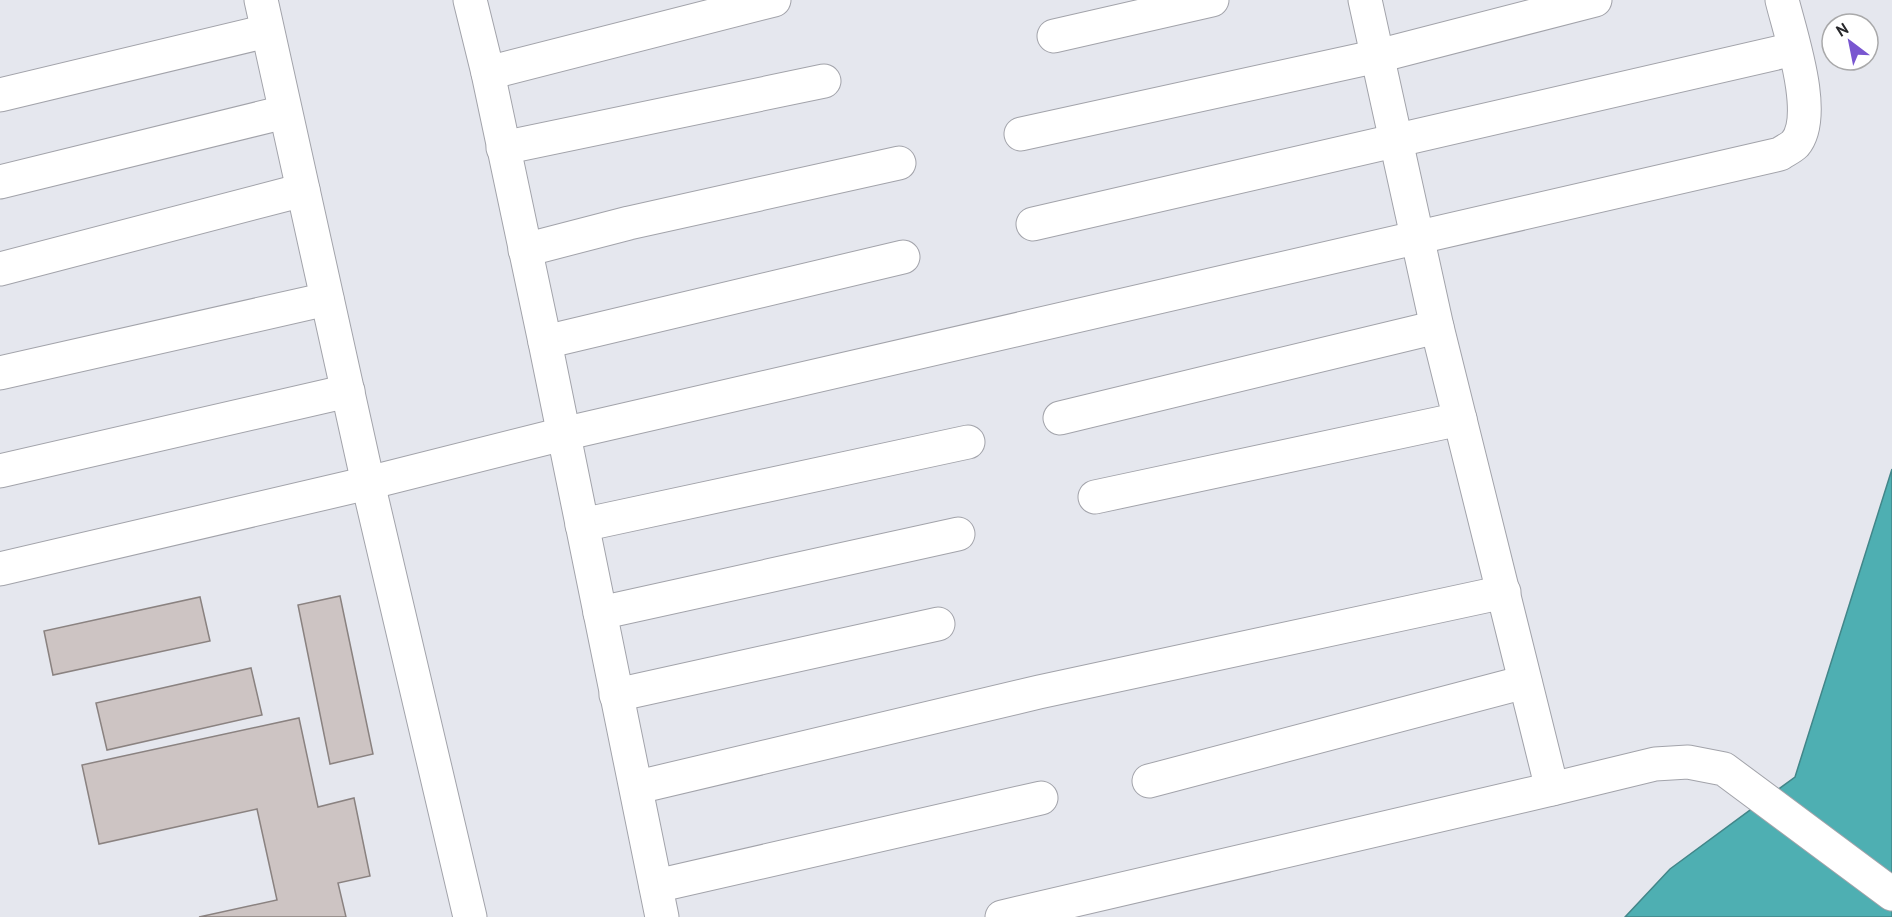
<svg xmlns="http://www.w3.org/2000/svg" width="1892" height="917" viewBox="0 0 1892 917" font-family="'PT Sans',sans-serif">
<style>
.water{fill:#4eafb2;stroke:#428689;stroke-width:1.5}
.building{fill:#cdc4c3;stroke:#8a8280;stroke-width:1.5}
.lines{fill:none;stroke-linecap:round;stroke-linejoin:round}
.street-casing{stroke:#a2a3aa;stroke-width:35}
.street{stroke:#fff;stroke-width:33}
</style>
<rect width="100%" height="100%" fill="#e5e7ee"/>
<path class="water" d="M1892 469V917H1625L1670 869 1795 777Z"/>
<g class="building">
<path d="M340 596 373 754 330 764 298 605Z"/>
<path d="M200 597 210 641 53 675 44 631Z"/>
<path d="M251 668 262 715 107 750 96 703Z"/>
<path d="M299 718 318 807 354 798 370 876 338 883 346 917H199L277 900 257 809 99 844 82 765Z"/>
</g>
<g class="lines">
<defs>
<g id="street">
<path d="M261 0 368 483 470 917"/>
<path d="M470 0 488 73 545 342 662 917"/>
<path d="M1054 36 1212 0"/>
<path d="M488 73 774 0"/>
<path d="M0 95 267 31"/>
<path d="M1021 134 1378 56 1595 0"/>
<path d="M503 148 824 81"/>
<path d="M0 182 285 112"/>
<path d="M1033 224 1794 49"/>
<path d="M525 250 629 223 899 163"/>
<path d="M0 269 303 190"/>
<path d="M545 342 903 257"/>
<path d="M0 373 327 299"/>
<path d="M1060 418 1437 327"/>
<path d="M0 471 348 391"/>
<path d="M1095 497 1460 419"/>
<path d="M582 525 968 442"/>
<path d="M0 569 368 483 563 434 1780 154C1784 151 1791 148 1795 144 1819 116 1790 33 1782 0"/>
<path d="M600 613 958 534"/>
<path d="M616 695 938 624"/>
<path d="M1149 781 1525 682"/>
<path d="M638 787 1039 692 1504 592"/>
<path d="M1552 789 1655 764 1688 762 1724 769 1892 894"/>
<path d="M656 886 1041 798"/>
<path d="M1002 917 1552 789 1437 327 1365 0"/>
</g>
</defs>
<use href="#street" class="street-casing"/>
<use href="#street" class="street"/>
</g>
<g transform="translate(1850 42) rotate(328)"><circle r="28" fill="#ffffff" stroke="#a9a9aa" stroke-width="1.5"/>
<path d="M0-4.5L10 22L0 15L-10 22Z" fill="#7956d0"/>
<text y="-9" font-size="16" font-weight="bold" text-anchor="middle" fill="#27272a">N</text>
</g>
</svg>
